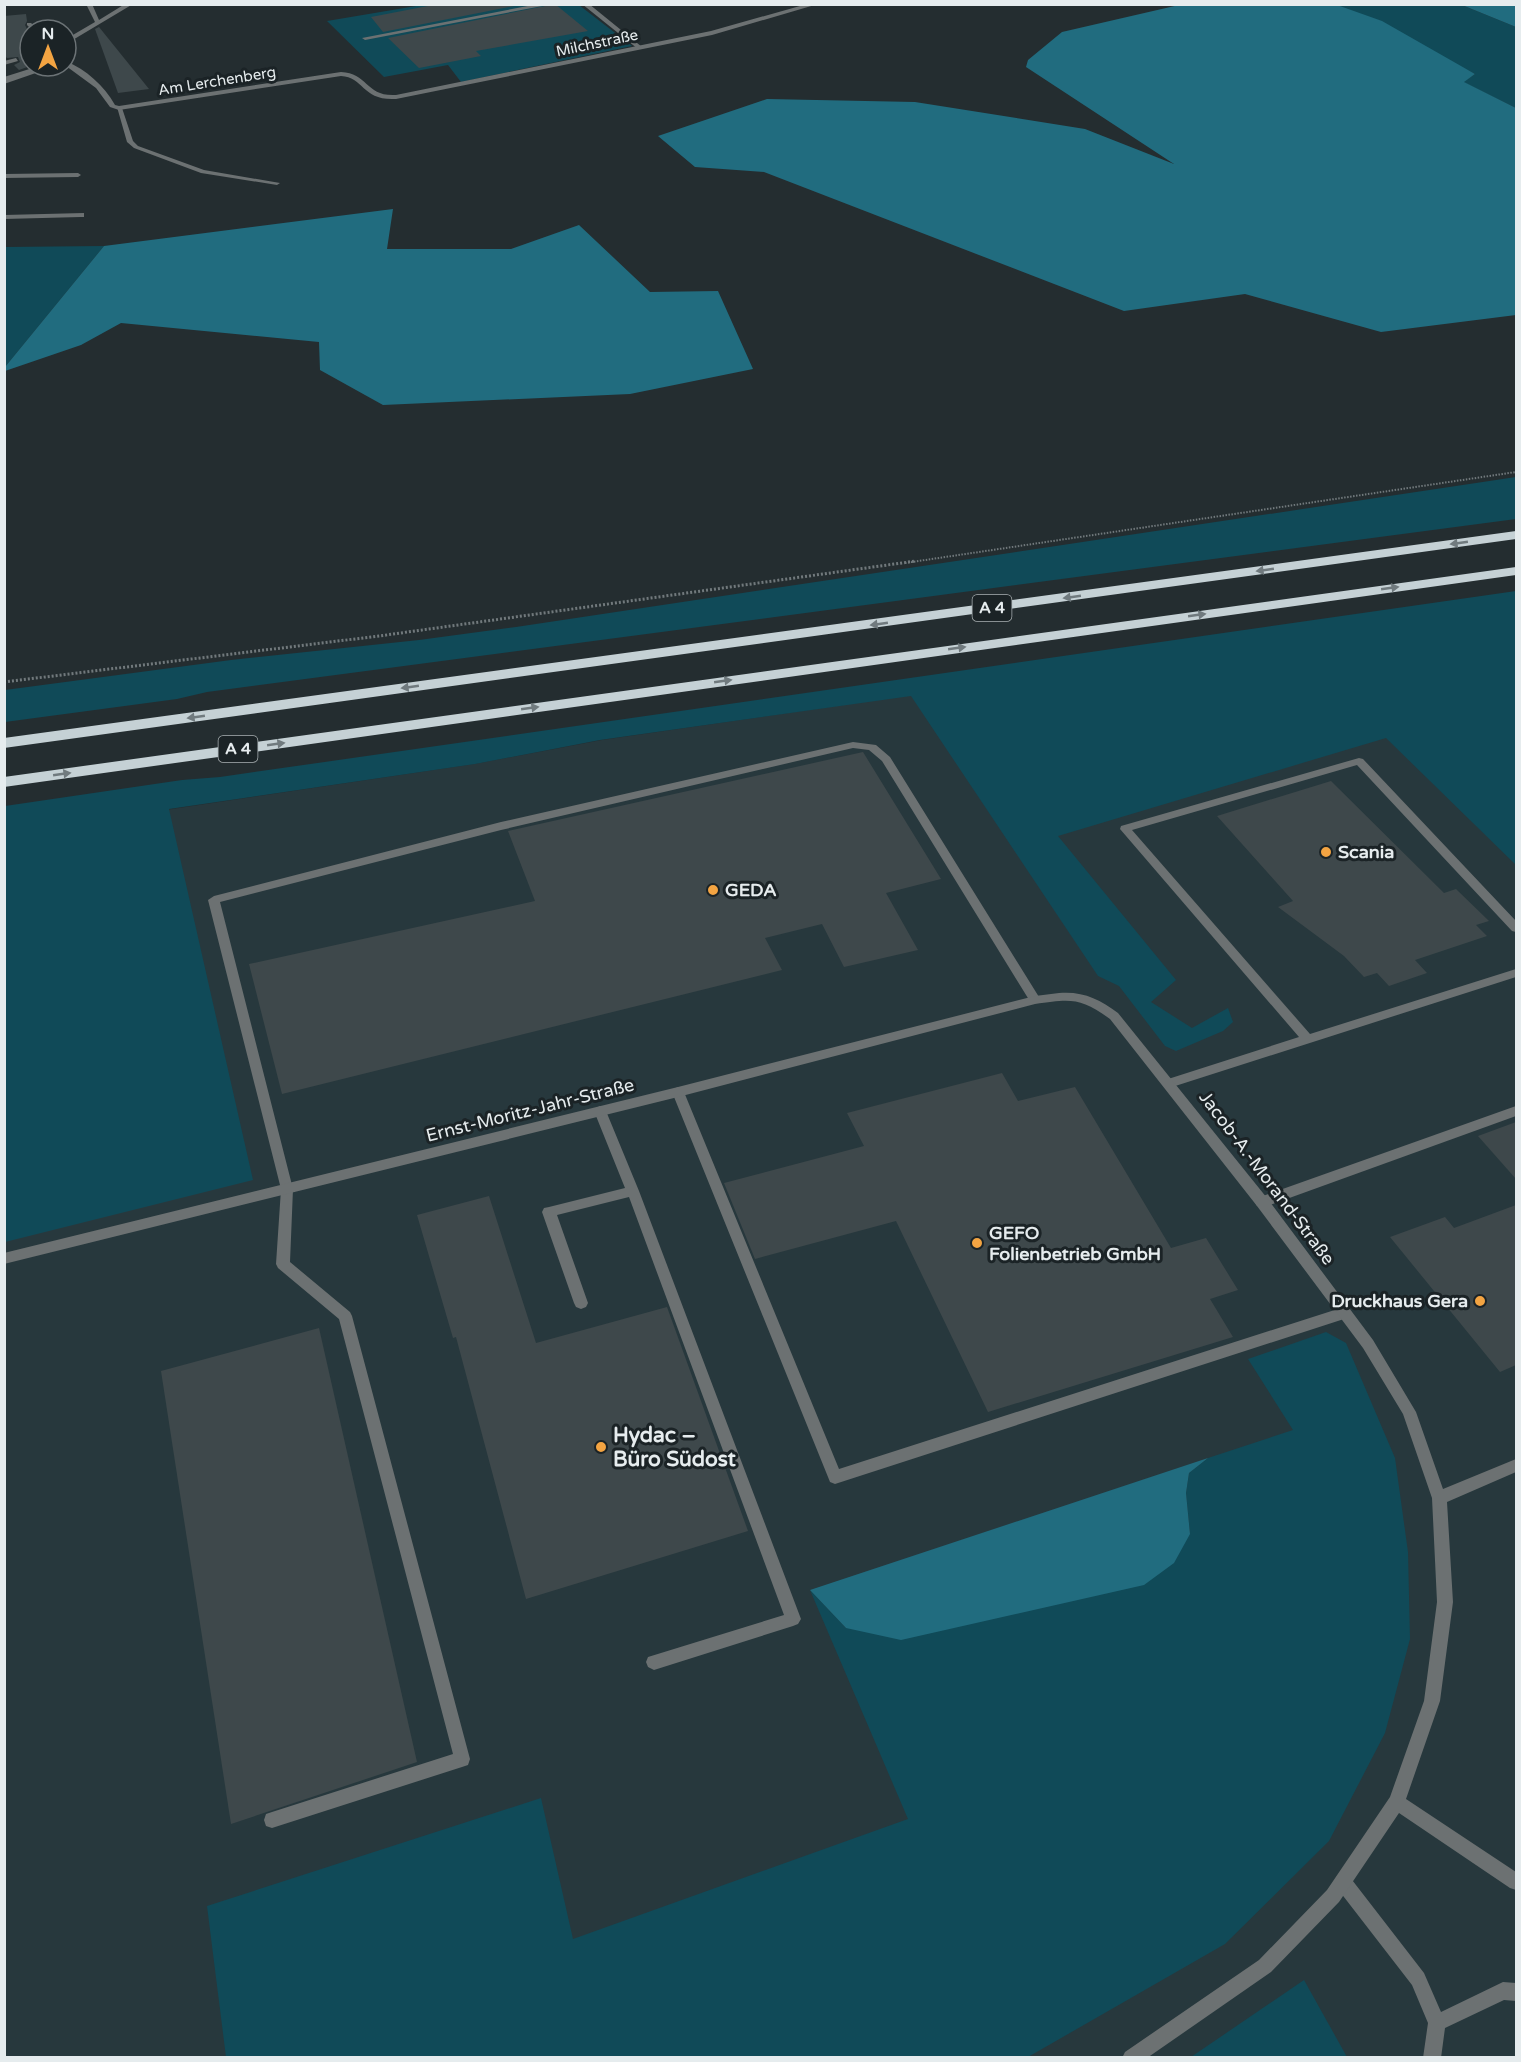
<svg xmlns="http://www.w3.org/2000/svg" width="1521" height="2062" viewBox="0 0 1521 2062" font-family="'Varela Round',sans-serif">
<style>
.built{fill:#27383d}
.green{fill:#104a58}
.forest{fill:#216c7f}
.building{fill:#3e484b}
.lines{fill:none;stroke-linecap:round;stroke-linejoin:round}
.path-far1{stroke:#71797c;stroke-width:2;stroke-dasharray:1.5 1.5;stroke-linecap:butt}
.path{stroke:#71797c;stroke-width:3;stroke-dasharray:2 2;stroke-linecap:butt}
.service{fill:#6c7172;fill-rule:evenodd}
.minor{fill:#6c7172;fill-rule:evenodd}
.motorway{fill:#c5d1d5;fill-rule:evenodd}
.oneway{fill:#707a7e}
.poi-dot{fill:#f3a442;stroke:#1b2326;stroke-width:2}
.labels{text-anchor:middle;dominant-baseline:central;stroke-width:6;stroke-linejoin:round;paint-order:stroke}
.far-street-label{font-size:15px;fill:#e6ecee;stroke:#1b2326}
.shield{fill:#1b2326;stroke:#a9b0b2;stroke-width:1.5}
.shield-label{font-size:16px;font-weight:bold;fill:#e6ecee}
.poi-label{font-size:18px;font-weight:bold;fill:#e6ecee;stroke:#1b2326;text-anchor:start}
.street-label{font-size:18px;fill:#e6ecee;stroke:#1b2326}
.near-poi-label{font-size:21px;font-weight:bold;fill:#e6ecee;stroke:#1b2326;text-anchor:start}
</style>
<rect width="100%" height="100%" fill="#242d30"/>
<path class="built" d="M1516 607V2057L5 2058V834L474 764 602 740Z"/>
<g class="green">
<path d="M422 5H579L632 46 461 82 448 65 384 77 327 21Z"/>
<path d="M1337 5H1462L1516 27V108L1463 82 1475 74Z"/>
<path d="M104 246 5 367V247Z"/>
<path d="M1516 477V519L207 692 177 699 5 722V690L231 660 419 640 516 627Z"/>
<path d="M1516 591V865L1386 738 1058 836 1176 980 1151 1002 1192 1028 1228 1008 1233 1022 1223 1031 1176 1051 1165 1046 1119 986 1098 976 911 696 600 740 475 764 169 809 253 1180 5 1242V806L182 780 220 777Z"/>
<path d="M1326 1332 1346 1343 1395 1458 1408 1552 1410 1639 1385 1733 1329 1841 1225 1944 1028 2057H226L207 1906 541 1798 573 1939 908 1819 810 1590 846 1628 1190 1534 1186 1493 1189 1473 1208 1458 1293 1430 1248 1359Z"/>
<path d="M1304 1980 1347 2057H1191Z"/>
</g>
<g class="forest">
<path d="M1179 5H1337L1382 21 1475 74 1464 82 1516 108V315L1381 332 1245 294 1124 311 764 172 695 167 658 136 767 99 915 102 1085 129 1174 164 1026 67 1028 60 1062 32Z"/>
<path d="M1462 5H1516V27Z"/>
<path d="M393 209 387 249H511L579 225 650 292 718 291 753 369 630 394 383 405 320 370 319 342 121 323 81 345 5 371V367L104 246Z"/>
<path d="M1208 1458 1189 1473 1186 1493 1190 1534 1174 1563 1144 1585 901 1640 846 1628 810 1590Z"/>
</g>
<g class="building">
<path d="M438 4H524L383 32 371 17Z"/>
<path d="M555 4 588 31 476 51 481 56 419 68 388 38Z"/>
<path d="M26 14 27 21 25 25 30 35V66L19 70 14 65 20 62 18 57 7 58 4 55V16Z"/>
<path d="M99 27 149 89 118 93 95 29Z"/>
<path d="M863 752 941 879 886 893 918 950 844 967 822 924 765 938 782 970 282 1094 249 964 535 901 508 831Z"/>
<path d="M1331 781 1444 893 1456 889 1489 921 1476 925 1487 936 1415 960 1427 973 1389 986 1377 973 1364 977 1344 956 1278 907 1293 901 1217 816Z"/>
<path d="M1002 1073 1018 1101 1075 1087 1171 1248 1206 1238 1238 1290 1210 1299 1233 1337 988 1412 896 1221 755 1259 724 1183 864 1146 847 1113Z"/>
<path d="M1516 1122V1179L1478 1136Z"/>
<path d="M489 1196 536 1343 667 1307 748 1531 526 1599 456 1337 453 1338 417 1215Z"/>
<path d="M1516 1205V1365L1500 1372 1390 1237 1445 1217 1454 1228Z"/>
<path d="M319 1328 417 1762 231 1824 161 1371Z"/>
</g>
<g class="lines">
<path class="path-far1" d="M905 563 1516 472"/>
<path class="path" d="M4 682 379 636 916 561"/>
<g class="service">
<path d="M538 4H553L365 40 362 38Z"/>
<path d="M582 4H589L642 47V49H638Z"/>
<path d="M27 23H31L39 30H32L27 25Z"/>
<path d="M16 58 18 61 4 65V61Z"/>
<path d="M47 66H56L4 84V80Z"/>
<path d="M117 107 122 108 133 141 138 146 204 170 280 183 277 185 201 173 134 148 127 142Z"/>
<path d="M4 174 78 173 81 175 78 177 4 178Z"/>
<path d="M84 213V217H81L4 219V215Z"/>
<path d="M853 742 876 745 890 757 1039 997 1041 1000 1039 1003H1031L882 761 869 750 853 748 501 830 220 902 293 1189 290 1262 350 1312 352 1316 470 1759 468 1765 462 1767 272 1828 266 1826 264 1820 266 1814 272 1812 453 1754 339 1319 278 1268 276 1264 281 1189 208 900 214 896 501 822Z"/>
<path d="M1359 758 1363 759 1516 921V932L1512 931 1357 765 1132 830 1310 1034 1516 969V977L1169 1088 1165 1086 1163 1083 1165 1080 1299 1037 1120 829 1121 826Z"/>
<path d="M678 1087 682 1089 684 1092 839 1469 1344 1307 1349 1309 1351 1313 1349 1317 1344 1319 835 1484 830 1482 828 1477 672 1092 674 1089Z"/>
<path d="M600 1106 604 1108 606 1111 639 1191 801 1619 798 1624 793 1626 654 1670 648 1667 646 1662 648 1657 784 1615 629 1197 557 1215 588 1303 586 1307 581 1309 576 1307 574 1303 542 1212 544 1208 549 1207 625 1188 594 1111 596 1108Z"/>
<path d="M1516 1106V1116L1267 1206 1262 1207 1257 1206 1255 1202 1257 1198Z"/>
<path d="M1343 1873 1349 1876 1424 1973 1441 2012 1503 1982 1516 1983V2001L1504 2000 1445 2028 1441 2058H1423L1428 2023 1412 1985 1337 1888 1334 1882 1337 1876Z"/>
</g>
<g class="minor">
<path d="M86 4H92L99 20 125 4H133L66 44V39L95 22Z"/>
<path d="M807 4H818L712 35 396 99C362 101 364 77 341 76L119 110 110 107 96 88 66 66V61C86 70 104 85 115 105L119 106 341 72C368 73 366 97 396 95L711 31Z"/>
<path d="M39 66H48L4 81V77Z"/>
<path d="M1059 993C1083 991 1099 999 1118 1013L1267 1198 1373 1340 1416 1412 1443 1489 1516 1459V1472L1447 1502 1453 1602 1440 1701 1406 1799 1516 1872V1890L1510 1888 1399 1813 1339 1902 1271 1972 1147 2058H1122L1125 2052 1259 1960 1327 1890 1390 1797 1424 1701 1437 1602 1432 1498 1403 1414 1363 1348 1257 1206 1110 1019C1080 997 1070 999 1035 1004L678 1097 4 1264V1253L678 1087 1035 996Z"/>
</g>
<g class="motorway">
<path d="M1516 531V539L4 748V738Z"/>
<path d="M1516 567V575L4 787V777Z"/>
</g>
</g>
<defs><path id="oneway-solid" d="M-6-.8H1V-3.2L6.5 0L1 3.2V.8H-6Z" transform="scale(1.5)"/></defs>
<g class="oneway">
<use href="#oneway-solid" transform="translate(1459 543) rotate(172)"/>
<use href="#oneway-solid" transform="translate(1265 570) rotate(172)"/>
<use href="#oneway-solid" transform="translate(1390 588) rotate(-8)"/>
<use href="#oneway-solid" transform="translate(1072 597) rotate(172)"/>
<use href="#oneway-solid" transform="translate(1197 615) rotate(-8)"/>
<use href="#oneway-solid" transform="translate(879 624) rotate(172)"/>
<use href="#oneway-solid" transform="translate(957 648) rotate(-8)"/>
<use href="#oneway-solid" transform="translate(723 681) rotate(-8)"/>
<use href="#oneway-solid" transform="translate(410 687) rotate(172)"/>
<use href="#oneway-solid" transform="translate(530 708) rotate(-8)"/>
<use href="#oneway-solid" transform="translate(196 717) rotate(172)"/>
<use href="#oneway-solid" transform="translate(276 744) rotate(-8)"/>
<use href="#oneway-solid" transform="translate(62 774) rotate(-8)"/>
</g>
<g class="poi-dot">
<circle cx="1326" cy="852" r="6"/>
<circle cx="713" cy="890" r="6"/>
<circle cx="977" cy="1243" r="6"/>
<circle cx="1480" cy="1301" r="6"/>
<circle cx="601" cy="1447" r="6"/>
</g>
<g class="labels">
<g class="far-street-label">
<text transform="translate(597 43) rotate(-12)">Milchstraße</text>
<text transform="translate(217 81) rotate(-9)">Am Lerchenberg</text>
</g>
<g class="shield">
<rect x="972.5" y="595" width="39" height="26" rx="4.5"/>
<rect x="218.5" y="736" width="39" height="26" rx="4.5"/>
</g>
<g class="shield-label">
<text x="992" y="608">A 4</text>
<text x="238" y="749">A 4</text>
</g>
<g class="poi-label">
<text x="1338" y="852">Scania</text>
<text x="725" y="890">GEDA</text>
<text x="989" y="1233">GEFO<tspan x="989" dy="21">Folienbetrieb GmbH</tspan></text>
<text x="1468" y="1301" text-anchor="end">Druckhaus Gera</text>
</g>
<g class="street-label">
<text transform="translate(530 1110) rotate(-14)">Ernst-Moritz-Jahr-Straße</text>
<text transform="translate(1267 1178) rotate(53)">Jacob-A.-Morand-Straße</text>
</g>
<g class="near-poi-label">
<text x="613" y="1435">Hydac –<tspan x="613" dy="24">Büro Südost</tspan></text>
</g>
</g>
<rect width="1521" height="2062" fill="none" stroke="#e6ecee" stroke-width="12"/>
<g transform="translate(48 48)"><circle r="28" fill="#1b2326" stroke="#6c7376" stroke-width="1.5"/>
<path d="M0-4.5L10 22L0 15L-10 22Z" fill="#f3a442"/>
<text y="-9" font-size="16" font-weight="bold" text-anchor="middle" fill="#e6ecee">N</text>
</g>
</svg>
